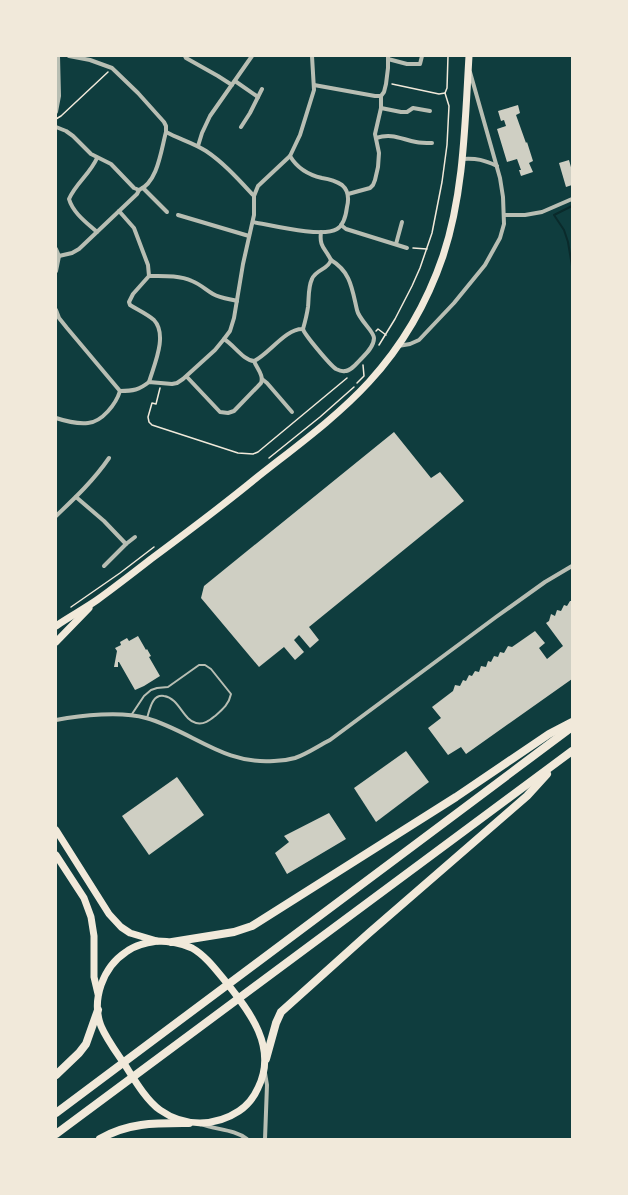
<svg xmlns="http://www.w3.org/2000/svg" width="628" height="1195" viewBox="0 0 628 1195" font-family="'Space Grotesk',sans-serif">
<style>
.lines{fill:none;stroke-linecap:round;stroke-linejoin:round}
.stream{stroke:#0a2a2b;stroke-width:2}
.building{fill:#cfcfc3}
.path{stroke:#f1e9da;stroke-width:1.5}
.service{stroke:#b8beb3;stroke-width:2}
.minor{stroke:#b8beb3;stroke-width:4}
.primary{stroke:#f1e9da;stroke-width:7}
.motorway{stroke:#f1e9da;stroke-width:8}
</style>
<rect width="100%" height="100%" fill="#0f3d3e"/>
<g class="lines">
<path class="stream" d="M572 206 554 215 564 230 568 242 572 266"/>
</g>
<g class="building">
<path d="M518 105 520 113 516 115 526 143 527 142 533 161 529 163 533 172 521 176 519 170H521L517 159 507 162 497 129 506 126 504 120 501 121 498 111Z"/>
<path d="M569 160 572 171V185L566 187 559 163Z"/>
<path d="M394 432 431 478 440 472 464 501 309 627 319 640 310 648 299 635 294 640 304 652 295 660 284 647 259 667 201 598 204 586Z"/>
<path d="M570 601H572V679L466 754 461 747 448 755 428 728 441 718 432 707 453 691 455 685 460 686 463 680 466 681 469 675 472 676 475 671 479 672 481 666 486 667 488 661 491 662 494 656 498 657 500 652 504 653 508 646 512 647 535 631 545 643 539 648 547 659 563 646 546 623 549 621 551 614 555 616 557 610 561 611 564 605 567 606Z"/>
<path d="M138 636 146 650 147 649 151 656 149 657 160 676 144 686 135 690 119 662H118V667H114L117 651 115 648 121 645 120 642 127 638 129 641Z"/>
<path d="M406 751 429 782 376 822 354 788Z"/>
<path d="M177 777 204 815 149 855 122 816Z"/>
<path d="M329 813 346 839 287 874 275 853 289 842 284 836Z"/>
</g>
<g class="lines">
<g class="path">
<path d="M392 84 439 94 445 93"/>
<path d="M56 119 61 116 108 72"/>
<path d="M413 248 427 249"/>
<path d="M376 331 378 329 386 335"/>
<path d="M379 345 395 319 412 286 420 268 432 233 442 182 447 145 449 106 445 93 447 88 448 56"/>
<path d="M357 383 364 376 363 365"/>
<path d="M160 388 156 404 152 403 148 417 149 422 152 425 238 453 253 454 258 452 347 378"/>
<path d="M269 458 320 417 354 387"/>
<path d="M71 607 120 573 154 547"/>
</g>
<path class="service" d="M132 714 144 696 151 690 157 688 168 687 199 665H205L211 669 231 694C229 704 223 709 215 716 210 720 204 725 196 723 183 720 179 698 164 696 152 694 150 709 147 718"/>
<g class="minor">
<path d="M185 56 186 58 218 76 232 85"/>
<path d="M388 59 407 64H420L422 56"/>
<path d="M235 81 258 97"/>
<path d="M314 85 375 96H381"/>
<path d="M381 108 401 112H407L413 108 430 111"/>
<path d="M56 112 59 96 58 56"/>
<path d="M56 127 66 131 73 136 91 154 111 164 134 188 139 190"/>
<path d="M241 127 250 113 262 89"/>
<path d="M376 138C392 133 401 139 416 142 421 143 427 143 432 143"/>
<path d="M198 146 202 133 210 116 252 56"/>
<path d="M462 159C477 158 484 160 497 166"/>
<path d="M143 188 167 212"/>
<path d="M348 194 370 188 373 185 375 180 378 167 379 153 375 134 381 108V96L384 92 386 84 388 68V56"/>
<path d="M254 196 258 186 290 156 300 135 314 90 312 56"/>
<path d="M119 211 134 228 148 265 149 276 133 294 129 302 130 305C138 310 147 314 154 320 168 335 154 365 149 382"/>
<path d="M178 215 249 236"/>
<path d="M504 215H525L542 212 572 199"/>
<path d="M253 222C271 225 322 238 337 229 344 225 346 215 347 207 349 199 349 191 342 185 336 181 329 179 322 178 309 175 297 168 290 156"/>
<path d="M341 225 346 229 407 248"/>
<path d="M97 232C87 223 73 213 69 199 76 183 90 174 97 158"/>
<path d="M396 244 402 222"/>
<path d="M56 249 59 256 56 271"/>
<path d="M59 256 72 253 79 249 137 194 139 190C158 182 161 150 166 132V126L164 122 138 93 112 68 90 60 69 56"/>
<path d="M149 276C163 276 179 275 192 281 200 284 206 290 213 294 220 298 229 299 237 301"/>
<path d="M56 310 59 318 67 328 120 391"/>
<path d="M303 329C304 334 330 365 336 369 338 370 342 372 345 371 351 371 357 363 362 358 367 353 374 346 374 338 374 331 359 320 357 310 352 289 351 272 331 260"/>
<path d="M224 339C234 345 243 360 254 361 269 354 286 328 303 329 305 322 307 314 308 307 309 298 308 287 312 279 316 269 328 270 331 260 325 248 319 247 321 232"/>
<path d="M398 346 410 344 419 340 454 303 485 265 500 238 504 224 503 197 500 178 470 72"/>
<path d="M187 377 220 412 228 413 234 411 261 383C264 375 257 369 254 361"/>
<path d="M262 379 267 383 292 412"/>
<path d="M120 391C133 391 139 390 149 382L172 384 177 383 183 379 215 350 224 339 230 331 234 318 243 264 254 215V196C239 180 224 163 206 151 194 143 179 139 166 132"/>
<path d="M56 418C65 421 78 424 88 423 102 422 116 404 120 391"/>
<path d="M76 497 104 521 126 544"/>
<path d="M56 516C75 498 94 480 109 458"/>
<path d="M104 566 126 544 135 537"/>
<path d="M56 720C81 715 122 711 146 718 192 731 223 765 274 761 280 761 288 760 295 758 307 754 318 746 330 740L496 617 545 582 572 566"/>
<path d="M201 1124C216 1130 234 1129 247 1139"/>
<path d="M265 1139 267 1085 265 1073"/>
</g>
<g class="primary">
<path d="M56 626C69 617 84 609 97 600 115 587 133 573 151 559 186 533 221 507 255 479 294 448 336 418 369 382 402 346 427 303 443 256 464 193 465 122 469 56"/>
<path d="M56 642 89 608"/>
<path d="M56 830 109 914 121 927 130 933 157 941"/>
<path d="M56 855 84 898 91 917 94 936V977L98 994"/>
<path d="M157 941C169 941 181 943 192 948 206 956 216 970 226 982 250 1012 278 1048 258 1088 254 1097 248 1105 239 1111 215 1127 184 1127 160 1110 146 1100 134 1079 125 1065 117 1053 107 1040 101 1026 91 1000 103 967 126 952 135 945 146 943 157 941Z"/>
</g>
<g class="motorway">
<path d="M172 942 234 932 252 926 456 797 549 734 572 722"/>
<path d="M266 1059 276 1023 281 1012 369 933 527 796 547 774"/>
<path d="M56 1075 79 1053 86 1044 98 1010"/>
<path d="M56 1113 572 727"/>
<path d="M56 1134 572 751"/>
<path d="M100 1139C128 1122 158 1123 189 1123"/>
</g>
</g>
<rect width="628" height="1195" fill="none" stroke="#f1e9da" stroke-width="114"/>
</svg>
